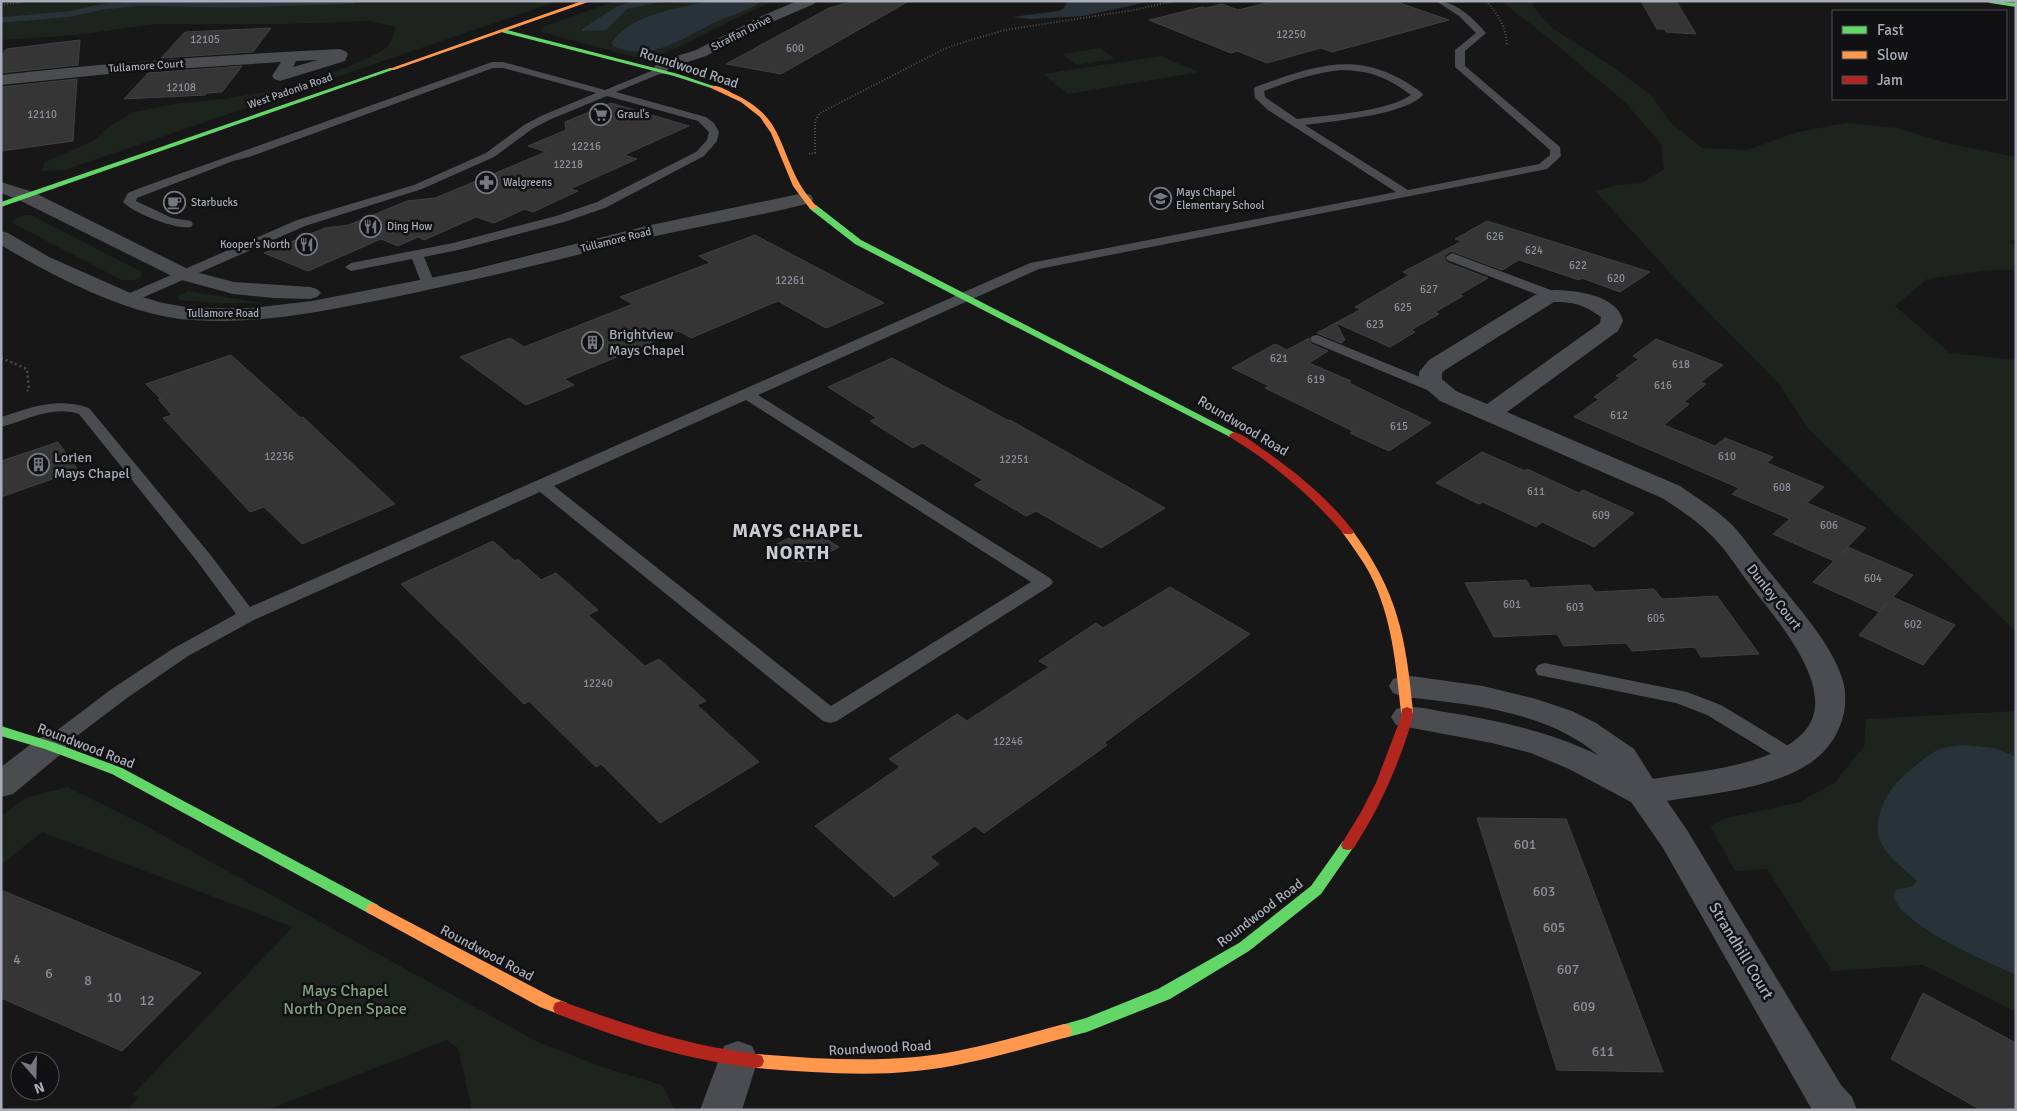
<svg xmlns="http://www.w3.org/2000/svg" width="2017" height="1111" viewBox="0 0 2017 1111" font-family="Signika,sans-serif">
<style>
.green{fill:#1d241e}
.water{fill:#2a3239}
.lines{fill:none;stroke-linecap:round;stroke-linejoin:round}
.stream{stroke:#2a3239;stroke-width:5.5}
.building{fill:#353536;stroke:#3f4043}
.path-far1{stroke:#4d4e52;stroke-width:2;stroke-dasharray:1 2;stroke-linecap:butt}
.path{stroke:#4d4e52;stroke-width:2.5;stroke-dasharray:2 3;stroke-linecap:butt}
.lane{fill:#4b4c50;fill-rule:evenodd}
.street{fill:#4b4c50;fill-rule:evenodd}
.fast{fill:#63d668;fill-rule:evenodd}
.slow{fill:#ff974d;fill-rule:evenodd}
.jam{fill:#b3261e;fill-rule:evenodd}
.labels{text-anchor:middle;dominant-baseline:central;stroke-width:5;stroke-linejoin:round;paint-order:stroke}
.far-street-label{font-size:11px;fill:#a8adb8;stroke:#111113}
.number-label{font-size:11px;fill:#8b8f98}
.far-poi-label{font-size:11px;fill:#a8adb8;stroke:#111113;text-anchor:start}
.street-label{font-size:14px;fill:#a8adb8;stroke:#111113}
.poi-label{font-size:14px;fill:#a8adb8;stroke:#111113;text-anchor:start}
.near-number-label{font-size:14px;fill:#8b8f98}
.near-street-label{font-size:16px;fill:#a8adb8;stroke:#111113}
.near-park-label{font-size:16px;fill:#7fa381;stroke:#111113}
.district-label{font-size:19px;font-weight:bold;letter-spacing:1px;fill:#c9ccd4;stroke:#111113}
</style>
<rect width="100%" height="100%" fill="#171717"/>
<g class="green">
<path d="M1 1H558L65 170 41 171 45 162 93 141 110 126 134 112 175 104 224 99 286 88 348 67 380 52 388 46 396 29 393 26 369 21 285 24H156L76 35 1 40Z"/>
<path d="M616 1H774L742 15 672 50 646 60 541 32 542 27Z"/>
<path d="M1501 1H1533L1532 5 1552 28 1616 69 1651 95 1670 122 1702 148 1747 150 1798 132 1846 123 1897 128 1950 144 2016 157V238L2008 242 2016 246V270H1989L1927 279 1895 306 1950 353 2016 360V632L1807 427 1780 385 1676 279 1595 191 1618 185 1642 183 1664 169 1661 144 1626 103 1547 37Z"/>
<path d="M1100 48 1115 59 1076 65 1062 54Z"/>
<path d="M1161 56 1199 72 1068 94 1043 74Z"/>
<path d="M25 215H31L142 272 141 276 136 280H122L12 223 13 220Z"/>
<path d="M188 291 262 303H219L179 300 178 296Z"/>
<path d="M2016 711V1012L1923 965 1832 971 1767 869 1735 871 1710 826 1727 818 1800 802 1835 782 1864 747 1866 719Z"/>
<path d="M67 787 144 825 538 1042 599 1066 662 1085 675 1110H472L458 1048 447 1040 267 1110H127L139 1097 133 1094 293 927 42 832 1 865V816L25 798Z"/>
</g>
<g class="water">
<path d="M633 1H665L627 9 606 30 582 31V29L616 7Z"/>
<path d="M711 1H762C749 11 730 15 716 22 682 38 651 63 613 46L612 42C630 15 680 7 711 1Z"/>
<path d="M1068 1H1152L1083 16 1030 19 1013 17 1058 11 1063 9Z"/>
<path d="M1965 745 1995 748 2016 757V975C1983 960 1930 937 1904 912 1899 908 1896 902 1893 896L1896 890 1913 886 1917 881C1904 868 1881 853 1878 833 1876 819 1883 802 1891 790 1898 779 1930 752 1942 748 1949 746 1957 746 1965 745Z"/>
</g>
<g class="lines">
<path class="stream" d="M1 20 70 14 101 7 141 3 234 5 352 1"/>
</g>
<g class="building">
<path d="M854 1H909L781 74 726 64 829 8Z"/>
<path d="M1274 1H1394L1449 20 1332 52 1321 48 1267 63 1237 51 1231 53 1149 20 1202 7 1206 8 1222 4 1238 10Z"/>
<path d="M1641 1H1676L1696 34 1666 32 1665 29H1657Z"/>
<path d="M271 28 253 52 161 58 185 32Z"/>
<path d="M80 40 78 65 1 73V59L6 49Z"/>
<path d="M242 66 222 92 207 93 205 95 124 99 148 73Z"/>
<path d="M77 79 73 141 1 151V87Z"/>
<path d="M611 103 689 126 624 155 637 159 570 189 578 191 533 212 525 209 494 223 476 217 424 240 418 237 398 246 381 239 308 271 264 253 325 228 349 225 407 201 435 198 546 152 528 146 566 130 565 122Z"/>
<path d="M1487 221 1650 272 1620 292 1582 278 1579 280 1519 260 1502 270 1451 251 1444 256 1446 262 1488 278 1459 295 1463 296 1435 312 1439 314 1411 330 1415 332 1390 347 1336 323 1345 340 1341 343 1317 333 1361 309 1355 307 1409 275 1403 272 1462 241 1455 239Z"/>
<path d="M755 235 884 303 826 328 778 301 691 338 679 331 564 379 574 385 526 405 460 357 510 338 524 347 633 304 620 297 710 263 699 256Z"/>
<path d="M1309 338 1311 344 1328 351 1309 363 1351 381 1349 383 1431 423 1389 451 1350 433 1353 431 1265 388 1269 386 1232 368 1275 344 1287 350Z"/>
<path d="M1656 339 1723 365 1701 382 1706 384 1684 402 1689 404 1664 425 1715 446 1725 438 1773 457 1767 463 1824 487 1807 503 1866 528 1841 554 1848 547 1913 575 1893 597 1955 625 1923 665 1859 635 1888 602 1879 612 1813 582 1834 561 1773 534 1790 519 1732 494 1739 488 1574 417 1599 399 1594 397 1621 377 1616 376 1639 359 1633 356Z"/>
<path d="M231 355 301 418 303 417 395 504 302 544 264 507 250 512 163 418 172 415 158 399H161L146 384Z"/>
<path d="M892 358 1009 421 1010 420 1165 508 1101 548 1036 511 1026 516 974 485 983 480 922 443 913 448 870 421 877 418 828 387Z"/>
<path d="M58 442 78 470 1 497V461Z"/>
<path d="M1482 452 1525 471 1527 469 1579 493 1583 490 1634 513 1594 547 1542 522 1536 527 1483 502 1479 504 1436 483Z"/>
<path d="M800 533 818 534 839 547 814 561H794L772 546Z"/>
<path d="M493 541 515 561 518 559 541 580 556 573 598 610 588 615 645 666 659 659 706 701 697 705 759 762 660 823 601 764 596 767 529 701 524 704 401 584Z"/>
<path d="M1526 580 1531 588 1590 585 1595 592 1654 589 1662 599 1717 596 1759 654 1701 657 1695 647 1632 651 1626 643 1564 646 1557 634 1494 637 1465 583Z"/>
<path d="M1170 587 1250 634 1104 743 1107 745 984 833 975 826 930 857 939 864 894 897 815 826 900 767 889 759 957 714 967 721 1049 667 1039 661 1096 623 1103 628Z"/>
<path d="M1477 818 1566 819 1663 1072 1557 1070Z"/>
<path d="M1 890 201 973 122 1051 1 998Z"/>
<path d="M1923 993 2016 1043V1110H1981L1891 1059Z"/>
</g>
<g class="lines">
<g class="path-far1">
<path d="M1486 1C1499 15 1506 27 1507 46"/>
<path d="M1 5 26 1"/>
<path d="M809 154 815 153V121L820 113 944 49 967 41 1005 30 1134 10 1174 1"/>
</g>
<path class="path" d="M1 358 27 369 29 389 27 391"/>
<g class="lane">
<path d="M1436 1C1456 1 1473 18 1486 33L1465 51V66L1560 147 1561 156 1547 169 1039 269 758 395 1050 578 1053 582 1050 586 837 721 830 723 823 721 540 492 254 620 188 656 127 698 57 751 50 753 43 751 40 746 43 741 113 688 174 648 236 614 197 561 79 414C52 405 27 420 1 427V417C33 407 56 397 89 408L209 553 250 607 1030 263 1396 192 1268 110 1255 98 1254 89 1255 87C1320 64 1362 48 1422 93L1423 95C1405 115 1333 121 1305 125L1408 190 1539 164 1550 155V150L1455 67V50L1476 33 1459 16ZM1341 70C1371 71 1387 77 1411 95 1386 112 1328 115 1297 119L1265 97 1264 91C1290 81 1314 73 1341 70ZM746 400 1031 582 831 706 554 486Z"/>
<path d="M492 62H503L605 90 656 69H662V73L616 92 706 117 714 123 719 132 717 141 704 156 605 208 564 222 458 250 424 257 435 284 433 287H423L412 259 351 271 345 267 351 263 453 243 556 216 597 202 696 152 707 140 709 132 698 121 607 96 549 120 532 129 494 157 422 189 305 226 133 302H123L121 299 123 296 297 220 414 185 486 153 524 125 541 116 596 93 503 68H493L249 157 233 161 137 198 136 201 172 218 191 221 193 224 191 227C176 230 133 213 123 202L128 193 140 188Z"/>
<path d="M1452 253 1559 293 1561 296 1554 300 1549 299 1447 260 1446 257Z"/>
<path d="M1317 335 1442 386 1444 389 1442 392H1432L1312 342 1310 339 1312 336Z"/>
<path d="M1545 663 1687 692 1721 705 1800 753 1803 758 1800 763 1793 766 1786 763 1707 715 1676 703 1538 675 1535 670 1538 665Z"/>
</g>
<g class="street">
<path d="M797 1H816L814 4 772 22 706 56 669 68 664 74H654L651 71 658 62 696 50 762 16Z"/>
<path d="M340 49 345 51 348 54 345 61 280 81 274 79 272 76 281 62 128 72 1 85V75C114 62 227 55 340 49ZM318 60 293 67 296 61Z"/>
<path d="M1 182 33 192 192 271 234 282 310 287 317 289 321 293 317 297 310 299 273 298 233 294 178 279 19 200 1 193Z"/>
<path d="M804 193 811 195 813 199 811 203C747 219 681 229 617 245 538 265 460 284 380 300 318 312 255 325 192 320 132 317 52 276 1 245V231L8 233 49 257 135 295 163 303 191 308H252L312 301 471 270 651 225Z"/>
<path d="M1554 290C1575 290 1618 295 1623 321L1618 331 1507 412 1680 486C1697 498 1714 508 1729 522 1743 535 1753 552 1765 566 1789 597 1831 641 1842 678 1850 702 1843 730 1826 749 1794 787 1714 793 1667 801L1687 830 1841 1085 1852 1097 1857 1110H1812L1663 848 1631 802 1569 769 1531 753 1492 743 1396 725 1391 717 1396 709C1412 704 1429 709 1445 712 1498 720 1550 732 1598 755 1546 711 1469 704 1404 697L1393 693 1389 686 1393 679 1404 675 1483 686 1536 699 1572 711 1596 723 1634 749 1653 779C1698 771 1770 767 1803 733 1843 692 1774 617 1750 585 1737 568 1725 548 1710 534 1696 520 1679 509 1662 498L1440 401 1423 386 1419 381V372L1429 360 1535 295ZM1554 302C1575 302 1584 305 1601 317L1600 323 1487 404 1456 391 1442 379V373L1445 370Z"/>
<path d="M50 734 61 738 66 746 61 754 13 794 1 797V767L39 738Z"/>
<path d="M738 1041 752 1046 758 1059 742 1110H700L724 1046Z"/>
</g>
<g class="fast">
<path d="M1987 1 2016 3V7L1990 3Z"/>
<path d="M503 29 678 74 716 87 711 88 674 76 501 32V30Z"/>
<path d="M390 68 395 69 1 207V202Z"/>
<path d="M810 205H816L861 240 1239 435 1238 437H1230L855 244 810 209Z"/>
<path d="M1 726 55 743 122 768 378 905 380 909 378 913 373 915 368 913 112 774 45 749 1 736Z"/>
<path d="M1348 840 1353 841 1355 845 1321 894 1249 951 1170 999 1087 1032 1064 1038 1058 1036 1056 1031 1058 1026 1086 1018 1158 989 1239 943 1311 886 1343 841Z"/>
</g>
<g class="slow">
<path d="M582 1H591L394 70 389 69Z"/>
<path d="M711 86C718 85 726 90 732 93 783 116 777 144 801 186 805 193 811 200 817 207L816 209H810L793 186 771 133 760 117 741 102 711 88Z"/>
<path d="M1348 529 1352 530C1398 592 1406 637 1413 712L1412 715H1402L1401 712C1396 665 1392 617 1370 574 1362 559 1352 546 1342 532Z"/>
<path d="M373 903 552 997 567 1003 569 1008 567 1013 561 1015 540 1007 368 913 366 909 368 905Z"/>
<path d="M1064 1024 1070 1026 1072 1031 1070 1036 1064 1038C1015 1051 966 1066 916 1071 863 1077 809 1072 756 1068L750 1066 748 1061 750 1056 756 1054C809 1058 862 1062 916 1057 966 1052 1015 1037 1064 1024Z"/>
</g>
<g class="jam">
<path d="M1234 432C1244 435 1253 442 1261 448 1295 471 1329 499 1354 532L1352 534H1344C1311 496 1274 464 1230 437L1229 435Z"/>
<path d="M1407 707 1412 709 1413 717C1399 764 1380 808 1353 849L1348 850 1343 849 1341 845 1361 812 1376 783 1401 717 1402 709Z"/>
<path d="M561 1001C628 1025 684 1045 756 1054L762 1056 764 1061 762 1066 756 1068C686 1060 620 1039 555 1013L553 1008 555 1003Z"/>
</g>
</g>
<defs>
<symbol id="supermarket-ring" viewBox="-11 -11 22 22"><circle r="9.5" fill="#111113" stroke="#757880" stroke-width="1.5"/><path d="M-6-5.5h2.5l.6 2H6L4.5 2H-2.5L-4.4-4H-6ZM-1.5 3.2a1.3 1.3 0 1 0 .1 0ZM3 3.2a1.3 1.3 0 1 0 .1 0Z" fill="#757880"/></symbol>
<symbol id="pharmacy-ring" viewBox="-11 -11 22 22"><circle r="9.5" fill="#111113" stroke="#757880" stroke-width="1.5"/><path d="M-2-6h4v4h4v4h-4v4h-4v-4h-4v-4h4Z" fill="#757880"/></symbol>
<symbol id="school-ring" viewBox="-11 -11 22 22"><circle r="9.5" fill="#111113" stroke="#757880" stroke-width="1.5"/><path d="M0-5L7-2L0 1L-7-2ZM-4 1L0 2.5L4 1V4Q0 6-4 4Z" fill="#757880"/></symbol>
<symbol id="cafe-ring" viewBox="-11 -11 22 22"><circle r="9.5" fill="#111113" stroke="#757880" stroke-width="1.5"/><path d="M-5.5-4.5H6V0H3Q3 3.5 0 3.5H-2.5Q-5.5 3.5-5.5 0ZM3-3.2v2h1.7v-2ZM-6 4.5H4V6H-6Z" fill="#757880"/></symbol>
<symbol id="restaurant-ring" viewBox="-11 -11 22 22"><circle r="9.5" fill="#111113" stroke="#757880" stroke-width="1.5"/><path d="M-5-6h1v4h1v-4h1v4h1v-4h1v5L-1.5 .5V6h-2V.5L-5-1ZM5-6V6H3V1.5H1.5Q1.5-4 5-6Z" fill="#757880"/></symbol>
<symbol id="building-ring" viewBox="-11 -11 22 22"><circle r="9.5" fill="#111113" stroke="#757880" stroke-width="1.5"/><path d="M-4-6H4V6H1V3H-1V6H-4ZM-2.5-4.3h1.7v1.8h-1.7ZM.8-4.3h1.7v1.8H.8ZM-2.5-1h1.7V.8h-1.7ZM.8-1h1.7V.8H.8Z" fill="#757880"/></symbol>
</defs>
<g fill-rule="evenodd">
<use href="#supermarket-ring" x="588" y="102" width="25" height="25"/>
<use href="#pharmacy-ring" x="474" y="170" width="25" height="25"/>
<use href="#school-ring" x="1148" y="186" width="25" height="25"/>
<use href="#cafe-ring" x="162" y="190" width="25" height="25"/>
<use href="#restaurant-ring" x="358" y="214" width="25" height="25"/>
<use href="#restaurant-ring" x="294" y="232" width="25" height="25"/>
<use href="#building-ring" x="580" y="330" width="25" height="25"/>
<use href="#building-ring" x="26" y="452" width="25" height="25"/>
</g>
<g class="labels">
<g class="far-street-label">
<text transform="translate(741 33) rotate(-27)">Straffan Drive</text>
<text transform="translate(146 66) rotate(-4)">Tullamore Court</text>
<text transform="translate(290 91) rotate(-19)">West Padonia Road</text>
<text transform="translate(616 240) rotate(-14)">Tullamore Road</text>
<text x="223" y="313">Tullamore Road</text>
</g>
<g class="number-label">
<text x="1291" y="34">12250</text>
<text x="205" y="39">12105</text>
<text x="795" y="48">600</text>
<text x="181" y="87">12108</text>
<text x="42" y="114">12110</text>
<text x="586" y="146">12216</text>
<text x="568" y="164">12218</text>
<text x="1495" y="236">626</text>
<text x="1534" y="250">624</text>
<text x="1578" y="265">622</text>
<text x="1616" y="278">620</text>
<text x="790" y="280">12261</text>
<text x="1429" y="289">627</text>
<text x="1403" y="307">625</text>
<text x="1375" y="324">623</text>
<text x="1279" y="358">621</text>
<text x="1681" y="364">618</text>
<text x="1316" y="379">619</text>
<text x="1663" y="385">616</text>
<text x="1619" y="415">612</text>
<text x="1399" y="426">615</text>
<text x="279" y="456">12236</text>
<text x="1727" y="456">610</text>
<text x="1014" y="459">12251</text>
<text x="1782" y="487">608</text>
<text x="1536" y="491">611</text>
<text x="1601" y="515">609</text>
<text x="1829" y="525">606</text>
<text x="1873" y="578">604</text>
<text x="1512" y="604">601</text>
<text x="1575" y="607">603</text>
<text x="1656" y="618">605</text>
<text x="1913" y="624">602</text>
<text x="598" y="683">12240</text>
<text x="1008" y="741">12246</text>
</g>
<g class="far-poi-label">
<text x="617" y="114">Graul's</text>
<text x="503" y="182">Walgreens</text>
<text x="1176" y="192">Mays Chapel<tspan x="1176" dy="13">Elementary School</tspan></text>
<text x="191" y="202">Starbucks</text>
<text x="387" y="226">Ding How</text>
<text x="290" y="244" text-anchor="end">Kooper's North</text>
</g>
<g class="street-label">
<text transform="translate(689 68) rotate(18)">Roundwood Road</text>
<text transform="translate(1243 426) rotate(31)">Roundwood Road</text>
<text transform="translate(1774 597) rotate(52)">Dunloy Court</text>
<text transform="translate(86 746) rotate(21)">Roundwood Road</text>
<text transform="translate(1260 913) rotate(-37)">Roundwood Road</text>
<text transform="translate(487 953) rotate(28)">Roundwood Road</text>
<text transform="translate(880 1048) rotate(-3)">Roundwood Road</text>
</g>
<g class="poi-label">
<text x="609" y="334">Brightview<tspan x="609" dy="16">Mays Chapel</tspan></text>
<text x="54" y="457">Lorien<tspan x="54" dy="16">Mays Chapel</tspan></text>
</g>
<g class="near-number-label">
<text x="1525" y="844">601</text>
<text x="1544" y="891">603</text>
<text x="1554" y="927">605</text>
<text x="17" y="959">4</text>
<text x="1568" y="969">607</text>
<text x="49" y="973">6</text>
<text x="88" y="980">8</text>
<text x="114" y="997">10</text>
<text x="147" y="1000">12</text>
<text x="1584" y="1006">609</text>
<text x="1603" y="1051">611</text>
</g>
<g class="near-street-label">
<text transform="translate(1741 951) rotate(59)">Strandhill Court</text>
</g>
<g class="near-park-label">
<text x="345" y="991">Mays Chapel<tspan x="345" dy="18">North Open Space</tspan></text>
</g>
<g class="district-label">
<text x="798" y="531">MAYS CHAPEL<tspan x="798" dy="22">NORTH</tspan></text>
</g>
</g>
<rect width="2017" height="1111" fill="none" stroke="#a8adb8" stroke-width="5"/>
<rect x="1832" y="10" width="175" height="90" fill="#111113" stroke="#4d4f55"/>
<rect x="1842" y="26" width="25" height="8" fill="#63d668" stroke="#4d4f55"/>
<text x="1877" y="35" font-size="15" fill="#a8adb8">Fast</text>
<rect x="1842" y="51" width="25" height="8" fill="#ff974d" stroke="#4d4f55"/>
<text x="1877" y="60" font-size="15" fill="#a8adb8">Slow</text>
<rect x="1842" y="76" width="25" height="8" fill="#b3261e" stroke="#4d4f55"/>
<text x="1877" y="85" font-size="15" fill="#a8adb8">Jam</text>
<g transform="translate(35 1076) rotate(160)"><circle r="24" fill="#111113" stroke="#4d4f55"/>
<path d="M0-4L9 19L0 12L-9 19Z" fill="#757880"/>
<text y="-8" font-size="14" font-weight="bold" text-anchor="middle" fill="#a8adb8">N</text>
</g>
</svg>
